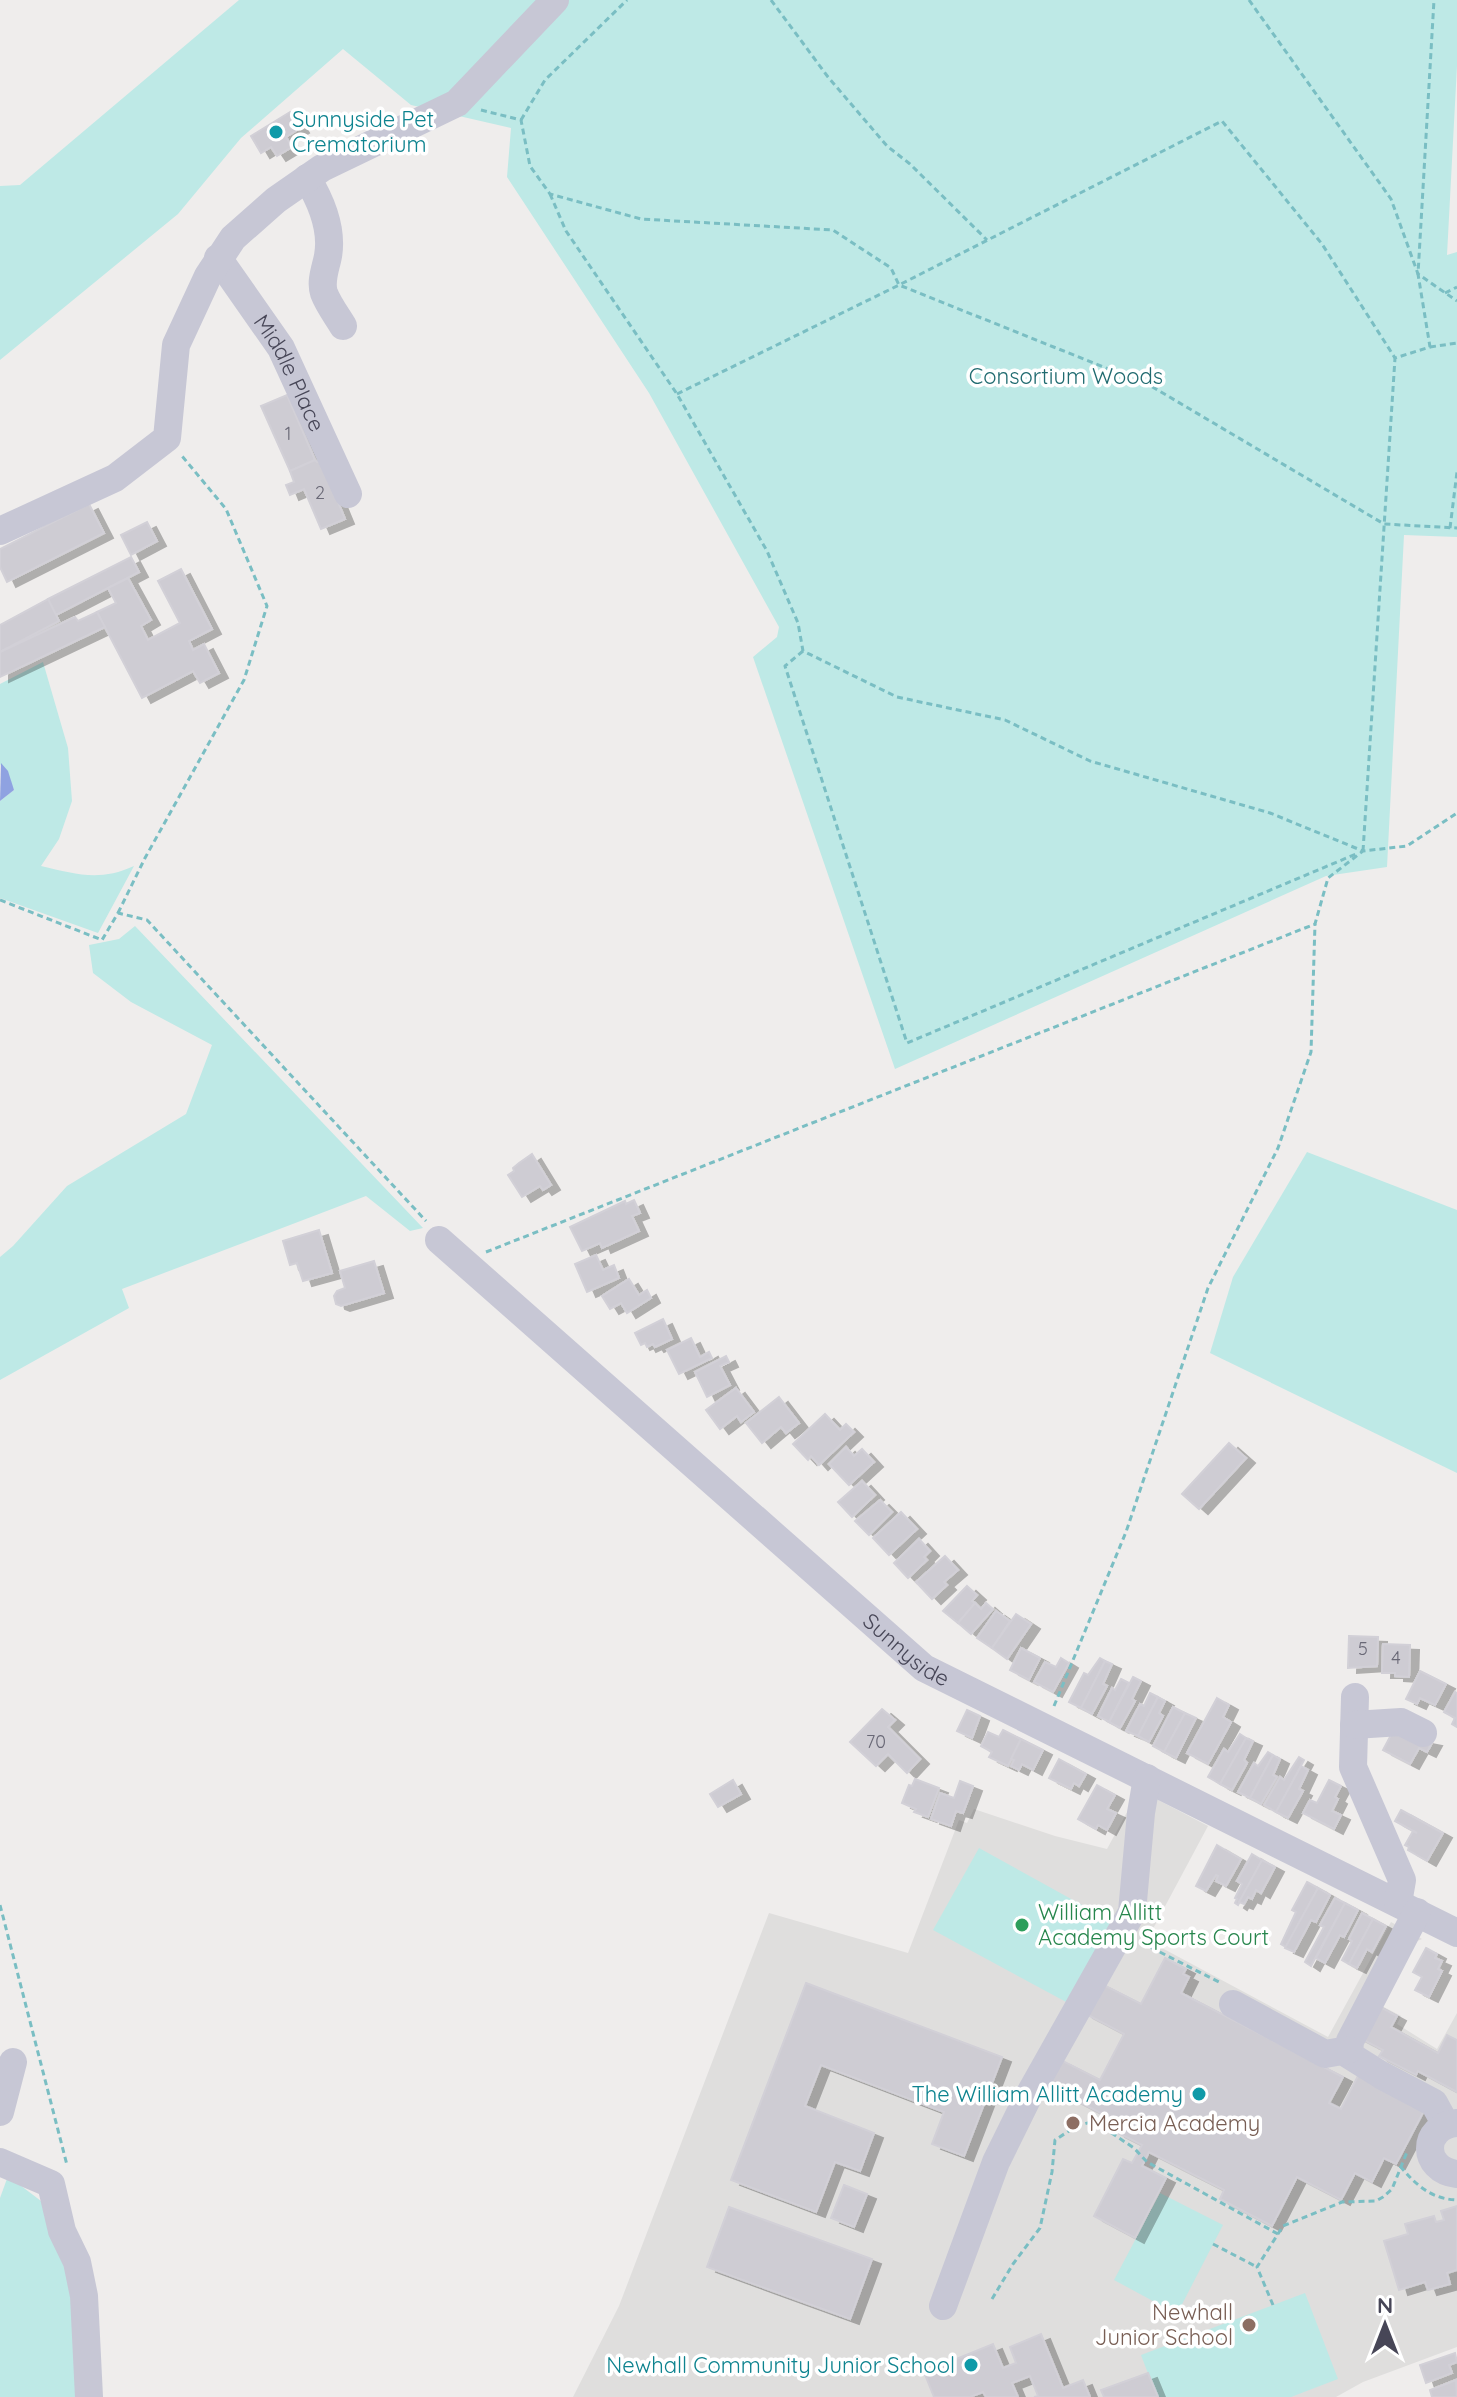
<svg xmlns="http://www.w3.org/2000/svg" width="1457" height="2397" viewBox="0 0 1457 2397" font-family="Quicksand,sans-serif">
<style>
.education{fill:#dfdedd}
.green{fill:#bee9e6}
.water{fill:#8fa2e1}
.building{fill:#ceccd3;stroke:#d2d0d7;stroke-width:2;filter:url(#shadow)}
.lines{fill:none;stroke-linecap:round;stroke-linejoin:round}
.path{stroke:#7abec3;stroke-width:3;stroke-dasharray:6 4;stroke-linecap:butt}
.minor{stroke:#c7c7d5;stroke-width:28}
.culture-dot{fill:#0f9aa8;stroke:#fff;stroke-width:3}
.leisure-dot{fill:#2e9e5b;stroke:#fff;stroke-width:3}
.education-dot{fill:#8d6e63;stroke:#fff;stroke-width:3}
.labels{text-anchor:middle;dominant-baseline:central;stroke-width:7;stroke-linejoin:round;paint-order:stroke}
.number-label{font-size:18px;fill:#696876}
.culture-label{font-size:22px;fill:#0d838f;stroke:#fff;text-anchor:end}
.street-label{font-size:22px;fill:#474657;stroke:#fff}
.park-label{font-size:22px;fill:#206b70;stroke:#fff}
.leisure-label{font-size:22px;fill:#27864d;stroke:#fff;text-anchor:start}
.education-label{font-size:22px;fill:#785e54;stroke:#fff;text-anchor:start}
</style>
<defs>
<filter id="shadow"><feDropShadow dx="9" dy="5" stdDeviation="0" flood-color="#0004"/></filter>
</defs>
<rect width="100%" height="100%" fill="#efedec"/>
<path class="education" d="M1139 1790 1208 1826 1147 1940 1328 2037 1391 1922 1422 1939 1415 1942 1380 2005 1401 2016 1397 2024 1437 2049 1457 2013V2347L1363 2382 1336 2397H573L619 2306 769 1913 908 1953 959 1820 967 1823 974 1809 1055 1836 1107 1849Z"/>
<g class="green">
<path d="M239 0H1457V66L1447 255 1457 252V537L1404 535 1387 867 1326 876 895 1069 753 657 777 637 779 627 649 393 507 177 511 128 411 105 343 49 241 138 178 214 0 360V186L20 185Z"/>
<path d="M43 662 68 748 72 801 59 839 41 866C76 874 99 882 134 866L98 933 0 898V801L14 790 0 764V684Z"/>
<path d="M135 926 423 1228 410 1231 366 1196 122 1289 129 1308 0 1380V1257L13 1246 67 1186 186 1114 212 1045 131 1002 93 973 89 945 119 939Z"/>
<path d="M1307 1152 1457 1210V1473L1210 1353 1233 1277Z"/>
<path d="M979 1848 1111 1921 1068 2003 933 1930Z"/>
<path d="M8 2176 45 2204 70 2265 76 2397H0V2198Z"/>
<path d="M1160 2193 1223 2225 1177 2314 1114 2280Z"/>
<path d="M1305 2293 1338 2379 1291 2397H1157L1141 2355Z"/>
</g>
<path class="water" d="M1 763 8 771 14 790 0 801Z"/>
<g class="building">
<path d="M290 112 300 128 286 137 292 147 277 156 271 147 261 153 251 136Z"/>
<path d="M287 395 315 460 290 471 261 406Z"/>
<path d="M315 460 317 462 321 461 345 519 321 529 304 489 290 495 286 485 294 482 290 471Z"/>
<path d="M89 504 104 533 7 582 0 567V549Z"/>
<path d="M147 522 157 541 131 555 121 535Z"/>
<path d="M131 557 139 572 56 615 48 599Z"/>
<path d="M181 569 212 629 189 641 193 650 204 644 219 673 200 683 193 671 142 698 97 612 116 603 108 588 128 578 151 620 141 626 148 640 180 623 158 581Z"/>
<path d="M48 599 59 621 0 652V625Z"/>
<path d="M97 612 105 627 0 677V652L75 617 78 621Z"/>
<path d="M532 1154 551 1185 543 1190 540 1186 522 1197 508 1175 514 1171 513 1168 519 1163Z"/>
<path d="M634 1200 640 1213 632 1216 639 1231 602 1248 600 1243 582 1251 570 1227 625 1201 626 1204Z"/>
<path d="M319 1230 332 1273 303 1281 297 1263 290 1265 283 1241Z"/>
<path d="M596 1255 603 1270 614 1265 619 1278 587 1292 575 1264Z"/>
<path d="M374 1261 384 1293 341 1306 336 1304 334 1296 337 1291 345 1288 340 1271Z"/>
<path d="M629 1279 639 1295 647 1290 651 1298 627 1313 621 1303 610 1309 602 1296Z"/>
<path d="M663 1319 672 1339 655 1347 653 1344 647 1347 645 1343 641 1345 635 1333Z"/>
<path d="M691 1338 700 1357 709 1352 712 1358 679 1374 667 1350Z"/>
<path d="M726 1356 729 1362 720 1366 730 1385 707 1397 695 1372Z"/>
<path d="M736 1388 754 1412 741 1422 737 1416 720 1429 706 1410Z"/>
<path d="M779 1397 799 1423 786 1433 781 1427 762 1443 746 1423Z"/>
<path d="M825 1414 840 1430 846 1424 854 1432 819 1465 811 1456 808 1460 793 1444Z"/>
<path d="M1229 1443 1246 1458 1199 1509 1182 1494Z"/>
<path d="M846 1447 854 1456 862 1449 874 1462 849 1485 829 1464Z"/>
<path d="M862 1481 875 1495 852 1517 838 1502Z"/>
<path d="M880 1500 892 1512 869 1535 855 1521Z"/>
<path d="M901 1512 917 1529 889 1555 873 1538Z"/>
<path d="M919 1539 930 1551 924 1557 927 1560 908 1578 894 1563Z"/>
<path d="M945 1556 958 1570 944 1582 947 1585 932 1599 916 1582Z"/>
<path d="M967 1586 977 1595 972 1601 975 1603 958 1623 943 1611Z"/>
<path d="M975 1603 981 1609 986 1603 993 1609 971 1634 958 1623Z"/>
<path d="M996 1611 1010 1621 992 1648 977 1638Z"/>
<path d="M1016 1614 1031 1624 1007 1659 992 1648Z"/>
<path d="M1349 1636 1378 1637 1377 1666 1348 1668Z"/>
<path d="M1383 1644 1410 1645 1409 1677 1395 1676V1673H1382Z"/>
<path d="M1021 1648 1040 1658 1029 1680 1010 1670Z"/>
<path d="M1061 1658 1069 1663 1053 1692 1034 1682 1045 1662 1056 1667Z"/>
<path d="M1100 1658 1105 1661 1081 1708 1069 1702 1084 1673 1088 1675Z"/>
<path d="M1105 1661 1112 1664 1103 1684 1107 1686 1092 1714 1081 1708Z"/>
<path d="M1420 1671 1446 1684 1435 1705 1420 1698 1417 1704 1406 1699Z"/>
<path d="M1133 1677 1141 1681 1132 1699 1135 1701 1120 1728 1109 1722Z"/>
<path d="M1121 1679 1129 1683 1109 1722 1098 1716 1112 1688 1115 1690Z"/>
<path d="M1455 1692 1457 1693V1727L1452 1724 1455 1718 1444 1712Z"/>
<path d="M1150 1693 1158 1697 1138 1736 1126 1731 1140 1704 1144 1706Z"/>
<path d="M1158 1697 1165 1701 1159 1713 1163 1716 1149 1742 1138 1736Z"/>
<path d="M1217 1698 1229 1705 1223 1717 1231 1722 1208 1764 1187 1753Z"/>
<path d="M1173 1707 1185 1713 1164 1752 1153 1746Z"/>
<path d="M882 1709 895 1720 888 1727 920 1759 907 1773 888 1754 876 1766 850 1742Z"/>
<path d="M967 1710 980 1716 972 1738 957 1731Z"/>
<path d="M1185 1713 1196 1718 1176 1758 1164 1752Z"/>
<path d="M1003 1730 1021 1739 1008 1766 989 1757 992 1752 981 1746 988 1732 999 1737Z"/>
<path d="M1392 1733 1433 1741 1427 1752 1419 1748 1410 1764 1383 1750Z"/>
<path d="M1240 1734 1246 1738 1220 1784 1208 1777 1224 1749 1228 1752Z"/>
<path d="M1246 1738 1253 1741 1244 1760 1247 1763 1232 1790 1220 1784Z"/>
<path d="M1021 1739 1043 1750 1033 1770 1022 1764 1019 1770 1011 1766 1014 1760 1011 1759Z"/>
<path d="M1268 1752 1273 1755 1250 1798 1238 1792 1254 1763 1258 1766Z"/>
<path d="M1273 1755 1280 1759 1273 1775 1277 1777 1261 1804 1250 1798Z"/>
<path d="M1299 1757 1304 1760 1276 1812 1264 1805 1280 1777 1284 1780Z"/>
<path d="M1059 1759 1086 1774 1079 1786 1074 1783 1071 1789 1049 1778Z"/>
<path d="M1301 1766 1308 1770 1299 1789 1303 1791 1288 1818 1276 1812Z"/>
<path d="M915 1779 939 1788 928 1817 914 1812 916 1809 902 1803 909 1785 912 1786Z"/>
<path d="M733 1780 741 1794 718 1807 710 1794Z"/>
<path d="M1329 1780 1341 1786 1335 1797 1338 1799 1332 1811 1341 1815 1334 1829 1303 1813 1310 1800 1317 1803Z"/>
<path d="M960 1781 973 1786 963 1813 956 1811 951 1826 931 1819 940 1793 954 1798Z"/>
<path d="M1097 1785 1115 1795 1107 1809 1116 1813 1107 1830 1098 1825 1096 1829 1078 1819Z"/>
<path d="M1401 1810 1443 1833 1427 1861 1408 1850 1409 1847 1405 1845 1413 1831 1417 1833 1395 1821Z"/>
<path d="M1217 1845 1241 1859 1226 1886 1216 1881 1218 1876 1216 1875 1206 1891 1196 1886Z"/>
<path d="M1252 1854 1262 1860 1238 1905 1235 1903 1237 1899 1235 1898 1242 1884 1237 1881Z"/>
<path d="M1262 1860 1275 1867 1261 1893 1256 1890 1252 1899 1248 1897 1244 1904 1239 1902Z"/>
<path d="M1307 1882 1318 1888 1286 1947 1281 1944 1296 1912 1292 1910Z"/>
<path d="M1318 1888 1330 1895 1316 1922 1311 1920 1294 1952 1285 1948Z"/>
<path d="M1335 1898 1345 1903 1311 1966 1305 1962 1324 1927 1320 1925Z"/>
<path d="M1345 1903 1358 1910 1344 1937 1340 1935 1325 1963 1316 1958Z"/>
<path d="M1362 1913 1373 1919 1349 1964 1342 1960 1352 1941 1349 1939Z"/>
<path d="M1373 1919 1386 1926 1372 1952 1367 1949 1357 1968 1349 1964Z"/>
<path d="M1426 1948 1437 1954 1435 1958 1442 1961 1438 1969 1442 1971 1429 1997 1415 1990 1422 1977 1413 1972Z"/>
<path d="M1165 1958 1186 1969 1183 1974 1189 1977 1181 1993 1343 2077 1329 2103 1341 2109 1361 2070 1427 2105 1396 2164 1384 2158 1372 2182 1355 2173 1341 2200 1297 2177 1272 2226 1220 2199 1224 2190 1149 2152 1142 2166 1166 2178 1135 2238 1094 2216 1123 2159 1132 2163 1142 2145 1116 2132 1120 2123 1048 2086 1061 2060 1100 2080 1124 2034 1084 2013 1100 1983 1141 2004Z"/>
<path d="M806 1983 1002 2057 964 2156 932 2144 944 2112 821 2065 805 2106 874 2133 860 2171 835 2162 816 2212 731 2180Z"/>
<path d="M1373 2003 1397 2016 1391 2027 1438 2053 1447 2035 1457 2040V2092L1418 2071 1416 2075 1379 2056 1383 2050 1356 2036Z"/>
<path d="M844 2185 867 2194 854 2227 831 2218Z"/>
<path d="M1457 2206V2270L1447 2273 1450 2284 1428 2290 1425 2282 1399 2290 1384 2241 1408 2234 1405 2224 1434 2216 1436 2222 1444 2220 1441 2211Z"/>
<path d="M729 2207 872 2259 850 2319 707 2267Z"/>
<path d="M1041 2334 1063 2388 1083 2380 1090 2397H1034L1038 2396 1030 2376 1012 2383 1018 2397H986L983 2392 970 2397H934L924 2372 993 2344 1003 2368 1016 2363 1010 2347Z"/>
<path d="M1455 2353 1457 2362 1449 2365 1452 2373 1426 2383 1420 2365Z"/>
<path d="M1148 2373 1158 2397H1104L1101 2390Z"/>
<path d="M1456 2380 1457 2397H1432L1430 2390Z"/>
</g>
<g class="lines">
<g class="path">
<path d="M771 0 828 77 887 146 910 164 987 240"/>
<path d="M1249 0 1391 199 1418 274 1457 301"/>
<path d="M481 110 521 120 530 166 550 194 641 219 833 230 891 268 899 285 1151 386 1384 524 1457 528"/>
<path d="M521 120 545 80 627 0"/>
<path d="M550 194 566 231 677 394 767 551 798 623 803 651 897 697 1005 720 1090 761 1270 813 1363 851"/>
<path d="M1445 293 1457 287"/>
<path d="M1430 347 1457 343"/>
<path d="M677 394 899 285 1222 121 1322 244 1395 358"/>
<path d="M1450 528 1457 472"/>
<path d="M803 651 785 666 907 1043 1356 854"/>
<path d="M1363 851 1395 358 1430 347 1418 274 1434 0"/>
<path d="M0 900 102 940 118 913 147 920 426 1221"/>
<path d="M118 913 145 858 244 680 267 606 226 509 182 456"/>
<path d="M486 1252 1315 924 1328 878 1363 851 1407 846 1457 813"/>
<path d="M1054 1706 1126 1532 1208 1288 1278 1148 1311 1052 1315 924"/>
<path d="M0 1905 67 2165"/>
<path d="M1142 1943 1221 1983"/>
<path d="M1400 2166C1416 2185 1431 2199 1457 2200"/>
<path d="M1213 2244 1257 2267"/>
<path d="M992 2299 1013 2264 1040 2228 1052 2172 1055 2140 1075 2127 1100 2119 1114 2125 1110 2132 1134 2148 1147 2162 1278 2234"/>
<path d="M1273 2305 1257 2267 1283 2226 1342 2202 1376 2201 1383 2197 1392 2189 1407 2152"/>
</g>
<g class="minor">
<path d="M307 178C321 201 333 228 328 256 326 267 320 281 324 293 328 304 337 316 343 326"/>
<path id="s1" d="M218 258 281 348 348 494"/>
<path d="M0 531 115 478 167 438 176 345 208 276 233 238 276 200 322 168 457 103 555 0"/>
<path id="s2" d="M439 1240 924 1668 1457 1933"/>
<path d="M1355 1697 1353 1767 1402 1880 1398 1903"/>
<path d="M1354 1725 1401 1722 1423 1733"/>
<path d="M1417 1912 1350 2041 1349 2055 1381 2075 1434 2103 1446 2125"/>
<path d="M1233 2004 1325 2054 1348 2050"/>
<path d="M0 2112 13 2062"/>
<path d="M1457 2123C1421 2126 1421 2170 1457 2174"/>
<path d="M0 2162 51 2184 62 2231 77 2262 84 2296 89 2397"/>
<path d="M943 2306 996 2162 1028 2097 1132 1912 1141 1813 1147 1778"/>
</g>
</g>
<g class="culture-dot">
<circle cx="276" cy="132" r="8"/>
<circle cx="1199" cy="2094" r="8"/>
<circle cx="971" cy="2365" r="8"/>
</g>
<circle class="leisure-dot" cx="1022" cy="1925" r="8"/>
<g class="education-dot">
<circle cx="1073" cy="2123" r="8"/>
<circle cx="1249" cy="2325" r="8"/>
</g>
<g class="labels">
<g class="number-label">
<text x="288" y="433">1</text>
<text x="320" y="492">2</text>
<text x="1363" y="1648">5</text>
<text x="1396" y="1657">4</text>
<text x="876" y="1741">70</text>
</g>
<g class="culture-label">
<text x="292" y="119" text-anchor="start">Sunnyside Pet<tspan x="292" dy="25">Crematorium</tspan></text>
<text x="1183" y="2094">The William Allitt Academy</text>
<text x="955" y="2365">Newhall Community Junior School</text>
</g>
<g class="street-label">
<text stroke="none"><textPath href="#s1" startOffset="136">Middle Place</textPath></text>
<text stroke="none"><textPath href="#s2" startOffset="622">Sunnyside</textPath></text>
</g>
<g class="park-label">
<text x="1066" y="376">Consortium Woods</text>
</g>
<g class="leisure-label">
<text x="1038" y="1912">William Allitt<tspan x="1038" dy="25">Academy Sports Court</tspan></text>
</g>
<g class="education-label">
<text x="1089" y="2123">Mercia Academy</text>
<text x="1233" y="2312" text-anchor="end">Newhall<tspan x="1233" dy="25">Junior School</tspan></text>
</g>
</g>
<g transform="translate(1385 2325)" stroke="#ffffff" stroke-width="6" paint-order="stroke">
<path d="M0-6L14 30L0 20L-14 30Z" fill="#474657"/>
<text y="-12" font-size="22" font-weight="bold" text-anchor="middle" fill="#474657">N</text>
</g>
</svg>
